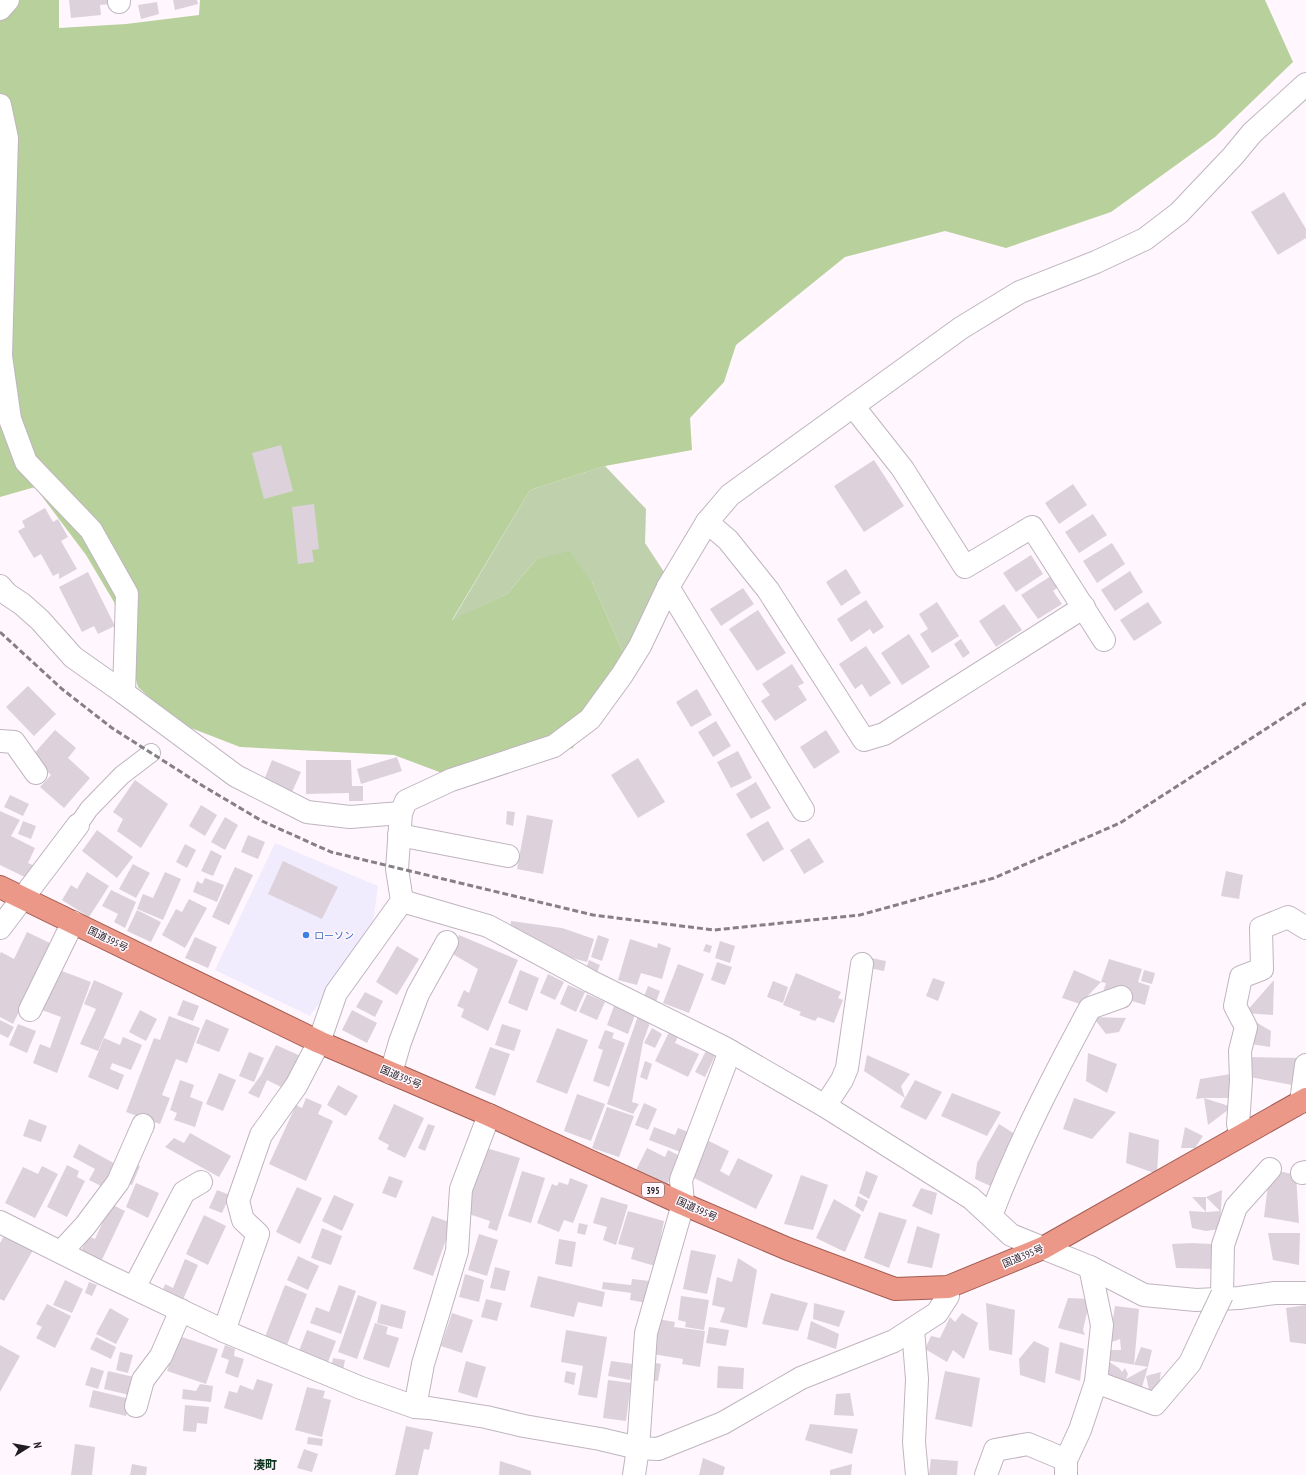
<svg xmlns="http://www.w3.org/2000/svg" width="1306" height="1475" viewBox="0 0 1306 1475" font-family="'PT Sans Narrow','Noto Sans JP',sans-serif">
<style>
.commercial{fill:#f1ecfd}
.green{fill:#bfd0ad}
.forest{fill:#b8d09b}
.building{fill:#ddd2dc;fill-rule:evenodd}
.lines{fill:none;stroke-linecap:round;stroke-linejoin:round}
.pedestrian-casing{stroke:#bfb5bf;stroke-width:20}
.minor-casing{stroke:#bfb5bf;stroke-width:24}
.trunk-casing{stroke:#a25c51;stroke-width:24}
.pedestrian{stroke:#fff;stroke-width:18}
.minor{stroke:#fff;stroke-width:22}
.trunk{stroke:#ec9888;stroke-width:22}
.rail{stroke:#868086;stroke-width:3;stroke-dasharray:6 3;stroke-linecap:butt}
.minor-bridge-casing{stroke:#bfb5bf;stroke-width:24;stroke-linecap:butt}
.minor-bridge{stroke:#fff;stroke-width:22}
.shop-dot{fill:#3f7fe0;stroke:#fff6fe;stroke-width:1.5}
.labels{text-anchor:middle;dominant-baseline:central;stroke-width:3;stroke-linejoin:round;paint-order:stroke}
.shield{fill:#fff6fe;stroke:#635d63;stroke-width:1}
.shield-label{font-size:9px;font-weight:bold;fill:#201c20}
.shop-label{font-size:10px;fill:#366cbe;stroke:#fff6fe;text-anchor:start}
.street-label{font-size:10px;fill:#201c20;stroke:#fff6fe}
.quarter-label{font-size:12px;font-weight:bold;fill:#0d351f;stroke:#fff6fe}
</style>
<rect width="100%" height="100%" fill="#fff6fe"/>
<path class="commercial" d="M275 843 378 886 372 930 310 1016 215 970Z"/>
<path class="green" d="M605 466 646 509 645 543 666 575 624 655 592 582 536 560 507 594 452 621 530 490Z"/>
<path class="forest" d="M0 0H59V28L126 24 199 15 200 0H1265L1293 62 1215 137 1111 212 1006 248 945 231 845 257 736 345 724 382 690 418 692 450 605 466 530 490 452 620 507 594 536 560 569 551 592 582 624 655 587 711 573 748 442 773 394 755 240 747 178 723 138 687 114 602 86 555 35 487 0 497Z"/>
<g class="building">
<path d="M69 0H110V4L100 5 101 15 71 18Z"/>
<path d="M173 0H197L198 4 175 10Z"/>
<path d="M157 2 159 14 141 19 138 5Z"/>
<path d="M1284 192 1306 229V238L1278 255 1251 212Z"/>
<path d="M281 445 293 491 264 499 252 453Z"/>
<path d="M874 460 904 506 864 532 834 486Z"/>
<path d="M1073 484 1087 505 1059 524 1045 503Z"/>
<path d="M314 504 319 549 312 550 314 562 298 564 292 507Z"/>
<path d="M45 508 53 522 58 519 68 537 61 541 77 569 59 579V573L53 576 41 554 34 558 18 531 25 527 22 521Z"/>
<path d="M1093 514 1107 535 1079 553 1065 532Z"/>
<path d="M1112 543 1125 564 1097 583 1083 561Z"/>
<path d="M1031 555 1043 574 1016 592 1003 573Z"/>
<path d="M846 569 861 593 841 606 826 582Z"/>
<path d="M1130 571 1143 592 1115 611 1101 590Z"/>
<path d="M88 572 115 626 98 634 94 626 82 632 59 587Z"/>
<path d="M1051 576 1058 587 1053 591 1062 604 1038 619 1021 595Z"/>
<path d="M743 588 754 604 721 626 710 609Z"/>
<path d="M866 600 884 627 873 634 870 629 851 642 837 619Z"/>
<path d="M937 602 959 636 932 653 920 634 928 629 919 614Z"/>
<path d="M1148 602 1162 623 1134 641 1120 620Z"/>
<path d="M1004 604 1022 630 996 647 979 621Z"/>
<path d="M758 610 786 653 757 671 729 629Z"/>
<path d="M909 634 930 667 902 685 881 653Z"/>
<path d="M961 639 970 653 963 658 954 644Z"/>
<path d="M866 646 891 683 870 697 862 684 855 689 839 664Z"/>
<path d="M792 664 804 683 798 686 807 700 775 721 761 701 770 695 762 684Z"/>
<path d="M28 686 56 714 34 736 6 707Z"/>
<path d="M697 689 712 715 691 727 676 702Z"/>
<path d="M716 721 731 746 713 757 698 732Z"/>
<path d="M55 730 76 748 68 758 90 778 64 808 40 787 51 775 31 757Z"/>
<path d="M826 730 840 752 814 769 800 747Z"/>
<path d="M738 751 752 778 731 788 717 762Z"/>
<path d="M397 757 402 771 361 784 357 769Z"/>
<path d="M638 758 665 802 638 818 611 775Z"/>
<path d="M272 760 301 772 292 792 264 780Z"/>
<path d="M306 760H351L352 786H363V801H349V793L306 794Z"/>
<path d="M135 780 168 804 141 848 117 831 123 819 113 812Z"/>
<path d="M756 782 771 808 751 819 736 794Z"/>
<path d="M10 795 29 804 23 816 4 807Z"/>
<path d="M201 805 217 815 205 836 189 826Z"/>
<path d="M0 811 20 820 11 836 35 848 28 863 35 866 29 879 0 865Z"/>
<path d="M507 811 515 812 513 826 506 824Z"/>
<path d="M527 815 553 820 543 874 517 869Z"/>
<path d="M225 817 238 825 225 850 211 842Z"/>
<path d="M23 821 36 826 31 839 18 834Z"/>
<path d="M768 821 784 849 763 862 746 834Z"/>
<path d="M97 830 133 857 117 878 82 851Z"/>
<path d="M248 835 265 842 258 859 241 852Z"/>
<path d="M809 838 824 862 804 874 790 850Z"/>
<path d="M185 844 196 850 187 868 176 862Z"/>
<path d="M211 850 222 856 213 876 201 871Z"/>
<path d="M283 861 338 887 322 919 268 894Z"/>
<path d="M133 864 150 873 136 898 119 889Z"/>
<path d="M235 867 253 875 229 925 212 917Z"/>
<path d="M1226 871 1243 875 1239 899 1221 896Z"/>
<path d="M87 872 109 886 89 917 62 900 71 885 77 889Z"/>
<path d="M165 872 181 879 163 920 137 909 143 894 153 898Z"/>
<path d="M205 878 224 885 217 902 193 892 197 881 202 884Z"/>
<path d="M111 890 136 902 125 928 114 922 118 914 102 906Z"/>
<path d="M189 899 207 908 185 948 162 935 176 909 182 912Z"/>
<path d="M137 910 161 922 151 942 127 931Z"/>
<path d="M511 921 562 928 594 939 587 962 549 952 510 930Z"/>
<path d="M27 932 52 944 13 1024 0 1017V954L1 952 14 959Z"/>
<path d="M459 935 518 960 488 1031 461 1017 464 1009 457 1006 464 990 469 993 478 969 451 953Z"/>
<path d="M598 935 609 939 602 961 591 957Z"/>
<path d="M195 937 217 947 208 968 185 958Z"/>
<path d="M630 939 657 948 658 943 671 948 662 979 641 973 637 985 618 980Z"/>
<path d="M720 941 735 946 730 963 715 958Z"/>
<path d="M706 944 712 946 710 953 703 951Z"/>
<path d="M397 946 419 959 397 995 376 982Z"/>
<path d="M871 958 886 961 884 971 869 968Z"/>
<path d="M1109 959 1142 969 1138 982 1150 986 1145 1005 1103 992 1106 983 1101 982 1080 1004 1062 998 1074 970 1101 982Z"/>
<path d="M589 960 600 965 596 975 585 971Z"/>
<path d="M717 962 732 967 725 985 711 980Z"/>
<path d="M678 964 704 974 689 1013 663 1003Z"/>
<path d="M54 968 91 982 57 1073 33 1063 40 1044 50 1048 61 1017 39 1009Z"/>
<path d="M520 970 539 978 527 1011 508 1003Z"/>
<path d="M1144 970 1155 973 1152 984 1141 981Z"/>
<path d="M796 973 841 992 838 998 843 1000 834 1023 818 1017 815 1021 799 1015 801 1012 783 1005Z"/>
<path d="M548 974 564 982 555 1000 540 993Z"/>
<path d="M933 978 945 982 938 1001 926 996Z"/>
<path d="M94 980 123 993 98 1051 80 1044 96 1009 84 1004Z"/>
<path d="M1274 980 1273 1015 1245 1013Z"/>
<path d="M773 981 788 987 783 1003 767 997Z"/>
<path d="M568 985 585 992 576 1012 560 1004Z"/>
<path d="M648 986 660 991 654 1007 642 1002Z"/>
<path d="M365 992 383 1001 375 1017 356 1007Z"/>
<path d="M587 994 605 1002 597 1020 579 1012Z"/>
<path d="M183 1000 199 1006 193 1021 177 1015Z"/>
<path d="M614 1006 635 1015 628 1034 607 1025Z"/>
<path d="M140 1010 157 1019 146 1041 129 1032Z"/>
<path d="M352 1010 377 1023 367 1043 342 1030Z"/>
<path d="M169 1016 200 1028 187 1063 176 1059 162 1095 170 1098 160 1124 126 1112 154 1038 160 1040Z"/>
<path d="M638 1016 651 1020 643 1042 632 1102 639 1104 633 1114 607 1104Z"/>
<path d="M1093 1017 1126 1018 1119 1032 1106 1034Z"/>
<path d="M206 1019 229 1029 219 1052 196 1043Z"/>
<path d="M0 1020 14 1027 8 1038 0 1034Z"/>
<path d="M1254 1021 1271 1031 1270 1047 1251 1044Z"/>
<path d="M18 1024 36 1031 27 1053 9 1045Z"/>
<path d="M502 1024 521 1030 514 1051 495 1045Z"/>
<path d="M557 1028 588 1040 567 1094 536 1082Z"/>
<path d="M652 1028 662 1034 655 1048 644 1043Z"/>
<path d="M605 1030 614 1033 612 1038 625 1043 609 1087 593 1081 603 1050 598 1048Z"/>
<path d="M670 1030 679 1034 675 1043 699 1054 688 1077 655 1061Z"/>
<path d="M123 1037 142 1045 131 1070 112 1063 110 1069 124 1075 118 1090 88 1077 104 1038 120 1045Z"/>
<path d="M276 1045 303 1057 287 1090 267 1080 259 1098 248 1093 261 1075Z"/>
<path d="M490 1047 510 1054 495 1096 475 1088Z"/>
<path d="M706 1051 715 1056 705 1077 695 1072Z"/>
<path d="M249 1052 264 1058 254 1082 239 1076Z"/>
<path d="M1088 1053 1117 1064 1107 1093 1086 1081Z"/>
<path d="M867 1055 910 1074 901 1086 905 1098 915 1080 942 1092 926 1120 900 1107 905 1098 864 1071Z"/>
<path d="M1249 1057 1303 1058 1302 1087 1250 1077Z"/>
<path d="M645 1061 652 1064 647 1080 640 1077Z"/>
<path d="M219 1073 236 1080 223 1111 206 1104Z"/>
<path d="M1231 1074 1228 1098H1204L1232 1107 1208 1125 1204 1098 1196 1099 1200 1079Z"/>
<path d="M180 1080 194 1085 190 1097 203 1102 195 1127 174 1120 177 1113 170 1110Z"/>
<path d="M338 1085 358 1096 346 1116 327 1105Z"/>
<path d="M952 1093 1001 1112 987 1136 941 1116Z"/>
<path d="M577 1094 605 1104 591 1141 564 1131Z"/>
<path d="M306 1098 322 1105 318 1114 333 1121 306 1181 269 1164 296 1105 302 1108Z"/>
<path d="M1074 1098 1116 1112 1092 1139 1063 1129Z"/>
<path d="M644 1103 657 1109 648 1130 635 1125Z"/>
<path d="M394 1104 424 1118 405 1158 387 1149 389 1145 378 1139Z"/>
<path d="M607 1107 634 1116 619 1157 592 1148Z"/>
<path d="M29 1119 47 1126 41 1142 23 1136Z"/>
<path d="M428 1124 435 1126 425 1151 418 1148Z"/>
<path d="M999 1124 1018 1136 997 1189 975 1179 977 1163Z"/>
<path d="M654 1127 675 1135 678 1128 691 1133 683 1153 649 1140Z"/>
<path d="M1185 1127 1203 1136 1195 1148H1181Z"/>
<path d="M1129 1132 1159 1140 1157 1174 1126 1163Z"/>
<path d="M190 1133 231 1156 219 1177 165 1147 174 1138 184 1143Z"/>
<path d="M705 1139 729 1151 720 1171 729 1176 738 1158 773 1175 756 1209 688 1175Z"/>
<path d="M79 1144 119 1166 107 1189 89 1180 95 1169 73 1157Z"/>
<path d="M486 1148 520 1158 497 1231 488 1228 490 1221 469 1214 471 1207 463 1204 471 1179 476 1181Z"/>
<path d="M647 1148 665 1157 668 1150 680 1156 667 1185 636 1170Z"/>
<path d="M132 1163 140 1166 132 1185 124 1182Z"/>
<path d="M67 1165 79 1171 77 1177 85 1181 67 1217 47 1207Z"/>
<path d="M42 1166 58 1174 35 1218 5 1203 23 1167 38 1174Z"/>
<path d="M1270 1169 1296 1175 1299 1223 1264 1217Z"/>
<path d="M522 1171 545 1178 531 1223 508 1216Z"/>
<path d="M866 1171 878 1176 869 1199 859 1193Z"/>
<path d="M801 1175 828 1185 813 1230 784 1224Z"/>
<path d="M389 1176 403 1181 396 1198 382 1193Z"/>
<path d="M570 1178 588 1185 573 1223 564 1220 559 1232 537 1223 552 1184 557 1186 559 1182 568 1185Z"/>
<path d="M136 1183 159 1193 148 1218 126 1207Z"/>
<path d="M297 1187 322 1198 300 1244 276 1232Z"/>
<path d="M921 1188 937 1193 932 1215 912 1206Z"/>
<path d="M217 1190 230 1195 222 1213 209 1208Z"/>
<path d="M1222 1190 1220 1229 1206 1231 1192 1228 1189 1211 1206 1212 1192 1197H1206ZM1206 1197 1220 1211 1206 1212Z"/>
<path d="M334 1195 354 1204 342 1231 322 1221Z"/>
<path d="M858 1196 868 1201 863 1212 855 1206Z"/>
<path d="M601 1197 628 1205 616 1245 603 1240 607 1227 593 1223Z"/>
<path d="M834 1199 861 1215 845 1252 816 1238Z"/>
<path d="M111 1204 125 1211 100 1264 79 1255 88 1236 95 1239Z"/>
<path d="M628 1211 664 1221 655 1266 631 1259 634 1248 618 1244Z"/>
<path d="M879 1212 907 1220 889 1268 864 1258Z"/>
<path d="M204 1215 226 1226 208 1265 186 1254Z"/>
<path d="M432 1216 452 1223 433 1276 413 1269Z"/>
<path d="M579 1223 588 1225 585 1235 577 1233Z"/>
<path d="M917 1226 940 1234 932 1268 907 1263Z"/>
<path d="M322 1228 342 1236 331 1265 311 1258Z"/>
<path d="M1268 1233H1300L1299 1265 1273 1260Z"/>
<path d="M5 1234 33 1250 4 1301 0 1299V1243Z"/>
<path d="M479 1234 498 1240 487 1276 468 1270Z"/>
<path d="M559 1239 576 1242 572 1267 555 1264Z"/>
<path d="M1192 1243 1211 1244 1216 1269 1176 1268 1172 1244Z"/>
<path d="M691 1250 716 1255 707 1294 683 1289Z"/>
<path d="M298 1256 319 1266 308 1290 287 1280Z"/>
<path d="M738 1258 757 1270 747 1328 720 1322 725 1308 712 1305 717 1277 732 1282Z"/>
<path d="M185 1259 198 1265 182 1302 162 1293 165 1284 173 1288Z"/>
<path d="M495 1267 510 1271 505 1291 490 1288Z"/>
<path d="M465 1274 484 1280 479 1302 459 1297Z"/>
<path d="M538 1276 605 1292 602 1307 578 1302 574 1317 530 1307Z"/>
<path d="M632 1279 650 1281 647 1303 630 1300 631 1293 602 1289 603 1282 631 1285Z"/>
<path d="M65 1280 83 1289 72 1313 53 1305Z"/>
<path d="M89 1282 97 1285 92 1296 85 1293Z"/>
<path d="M285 1285 307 1294 285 1350 263 1342Z"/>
<path d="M339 1285 356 1291 341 1334 310 1323 316 1307 329 1312Z"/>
<path d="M771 1293 808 1303 798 1331 762 1324Z"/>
<path d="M358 1295 377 1302 357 1359 338 1352Z"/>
<path d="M681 1296 709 1300 704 1330 685 1327 686 1322 678 1320Z"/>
<path d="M1068 1298 1090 1299 1083 1330 1085 1335 1058 1328Z"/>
<path d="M486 1299 502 1303 497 1321 481 1317Z"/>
<path d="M814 1303 845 1311 839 1327 813 1319Z"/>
<path d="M986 1303 1015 1310 1012 1355 989 1350Z"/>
<path d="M47 1304 71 1316 55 1348 36 1338 42 1327 36 1324Z"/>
<path d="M381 1304 406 1311 402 1329 377 1323Z"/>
<path d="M1306 1305V1344L1290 1342 1286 1308Z"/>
<path d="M1115 1306 1139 1309 1134 1365 1141 1347 1152 1350 1148 1367 1106 1360 1119 1368 1122 1372 1125 1368 1128 1374 1126 1379 1148 1367 1142 1387 1123 1386 1110 1379 1106 1360 1107 1350H1121L1120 1339 1109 1343Z"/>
<path d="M110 1308 129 1319 116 1344 96 1334Z"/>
<path d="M452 1313 473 1320 462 1353 441 1346Z"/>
<path d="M962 1313 978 1323 964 1359 953 1350 947 1362 925 1349 931 1336 940 1338 950 1317 955 1322Z"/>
<path d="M658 1319 675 1322 674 1327 705 1331 700 1367 682 1364 683 1359 652 1354Z"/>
<path d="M811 1321 839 1334 836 1349 807 1339Z"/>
<path d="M375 1323 388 1327 386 1334 399 1338 389 1368 363 1359Z"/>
<path d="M709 1327 729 1330 726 1346 706 1343Z"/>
<path d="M307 1330 336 1341 328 1362 299 1351Z"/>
<path d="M566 1330 607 1337 597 1398 578 1395 583 1366 561 1362Z"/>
<path d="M179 1336 218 1349 206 1384 167 1371Z"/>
<path d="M96 1337 116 1347 111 1359 90 1349Z"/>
<path d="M1034 1341 1049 1348 1045 1383 1020 1375 1019 1359Z"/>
<path d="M1060 1342 1084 1349 1080 1381 1055 1373Z"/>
<path d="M0 1345 20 1356 0 1392Z"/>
<path d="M225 1345 235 1349 234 1356 244 1359 238 1378 225 1373 229 1360 221 1357Z"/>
<path d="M120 1352 133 1355 128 1373 116 1370Z"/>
<path d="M333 1358 345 1360 343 1371 331 1369Z"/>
<path d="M466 1361 486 1367 477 1398 458 1392Z"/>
<path d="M611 1361 633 1364 630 1380 608 1376Z"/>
<path d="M651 1362 661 1364 658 1381 648 1380Z"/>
<path d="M718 1366 744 1368 743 1389 717 1388Z"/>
<path d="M91 1367 104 1371 98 1389 85 1385Z"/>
<path d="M108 1371 134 1377 129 1395 104 1389Z"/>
<path d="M566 1371 576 1373 574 1385 564 1382Z"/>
<path d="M945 1371 980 1378 972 1427 935 1419Z"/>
<path d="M1161 1372 1158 1391 1149 1390 1146 1376Z"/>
<path d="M257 1379 273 1384 262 1420 224 1408 229 1391 237 1393 240 1385 253 1390Z"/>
<path d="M608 1380 631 1383 626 1421 603 1418Z"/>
<path d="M200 1384 213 1386 211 1402 182 1399 183 1389 196 1391Z"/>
<path d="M307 1387 325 1391 323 1398 331 1400 322 1437 295 1430Z"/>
<path d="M93 1390 130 1399 126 1416 89 1407Z"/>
<path d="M850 1393 854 1416 834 1415 836 1394Z"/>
<path d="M185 1405 209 1407 207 1424 197 1423 196 1432 183 1431Z"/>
<path d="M810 1424 858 1429 852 1454 805 1440Z"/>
<path d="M406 1426 433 1432 429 1450 424 1449 418 1475H395Z"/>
<path d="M308 1437 323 1439 322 1446 307 1444Z"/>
<path d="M75 1444 95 1447 92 1475H71Z"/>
<path d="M304 1449 318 1454 312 1472 297 1468Z"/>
<path d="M703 1458 725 1467 723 1475H699Z"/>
<path d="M931 1459 958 1461 957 1475H929Z"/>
<path d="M500 1461 531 1471V1475H499Z"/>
<path d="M132 1464 147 1467 146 1475H130Z"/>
<path d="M852 1464 851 1475H830V1470Z"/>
</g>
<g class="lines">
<defs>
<path id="pedestrian" d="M78 825 89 809 122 775 151 753"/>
<g id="minor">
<path d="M119 0V2"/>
<path d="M0 9 8 0"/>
<path d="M0 105 7 138 1 356 10 419 26 462 91 530 127 594 124 693 236 776 307 812 350 817 401 813"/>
<path d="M853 406 902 468 965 567 1032 527 1104 640"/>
<path d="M707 522 728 540 768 590 864 740 884 734 1084 607"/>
<path d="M0 586 7 594 22 604 40 620 73 657 124 693"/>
<path d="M668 587 803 810"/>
<path d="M0 741 14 742 36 773"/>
<path d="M399 835 508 856"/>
<path d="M402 901 488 926 590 981 723 1047 825 1106 971 1198 1011 1235 1090 1267 1144 1295 1196 1300 1239 1298 1275 1293H1306"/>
<path d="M0 928 78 825"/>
<path d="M30 1010 73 922"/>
<path d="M391 1073 400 1042 418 994 447 942"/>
<path d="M1301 1102 1306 1065"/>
<path d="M825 1106 842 1080 847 1068 862 964"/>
<path d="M1241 1135 1238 1124 1241 1081 1240 1051 1246 1027 1235 1006 1241 977 1262 969 1261 928 1288 917 1306 928"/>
<path d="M1302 1173 1306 1172"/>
<path d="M991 1216C1018 1144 1054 1075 1090 1008L1121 997"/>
<path d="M0 1222 104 1274 224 1331 361 1388 415 1407 429 1408 486 1417 524 1426 600 1439 638 1448 658 1449 723 1423 801 1378 894 1341 937 1313 948 1296V1287"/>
<path d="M61 1252 85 1226 118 1182 143 1125"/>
<path d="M134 1288 184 1192 201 1182"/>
<path d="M1222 1295 1223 1245 1236 1207 1270 1169"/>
<path d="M913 1329 917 1379 914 1442 917 1475"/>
<path d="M224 1331 258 1234 243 1220 238 1201 261 1135 296 1086 319 1042 336 993 402 901 397 869 401 813 406 801 451 780 554 746 590 719 622 675 640 646 668 587 707 522 730 495 961 328 1020 292 1096 262 1145 239 1179 213 1233 156 1252 133 1306 84"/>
<path d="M1096 1382 1155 1404 1190 1363 1211 1318"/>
<path d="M136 1406 143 1380 161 1356 181 1310"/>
<path d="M415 1407 423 1364 457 1251 461 1189 489 1115"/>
<path d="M634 1475 638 1448 646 1333 683 1204 681 1180 730 1051"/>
<path d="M986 1475 995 1450 1028 1444 1066 1460"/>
<path d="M1066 1475V1460L1080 1430 1096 1382 1102 1325 1090 1267"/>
</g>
<path id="trunk" d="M0 887 319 1042 489 1115 683 1204 788 1249 895 1289 948 1287 1043 1248 1306 1099"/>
</defs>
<use href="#pedestrian" class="pedestrian-casing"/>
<use href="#minor" class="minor-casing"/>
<use href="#trunk" class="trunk-casing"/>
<use href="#pedestrian" class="pedestrian"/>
<use href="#minor" class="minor"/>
<use href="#trunk" class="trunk"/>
<path class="rail" d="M0 632 62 689 112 728 203 786 262 821 331 852 593 915 714 930 860 915 994 878 1120 823 1306 703"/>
<defs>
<path id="minor-bridge" d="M1211 1318 1222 1295"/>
</defs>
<use href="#minor-bridge" class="minor-bridge-casing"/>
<use href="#minor-bridge" class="minor-bridge"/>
</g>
<circle class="shop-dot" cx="306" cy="935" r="4"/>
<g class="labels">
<rect class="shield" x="642" y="1183" width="22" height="14" rx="3"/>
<g class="shield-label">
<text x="653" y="1190">395</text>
</g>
<g class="shop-label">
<text x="314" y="935">ローソン</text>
</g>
<g class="street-label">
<text transform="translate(108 939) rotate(26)">国道395号</text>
<text transform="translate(401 1077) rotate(23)">国道395号</text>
<text transform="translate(697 1209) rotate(24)">国道395号</text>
<text transform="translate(1023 1256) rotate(-23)">国道395号</text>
</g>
<g class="quarter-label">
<text x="265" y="1464">湊町</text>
</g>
</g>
<g transform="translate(28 1447) rotate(79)" stroke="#fff6fe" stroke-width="3" paint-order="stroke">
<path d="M0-3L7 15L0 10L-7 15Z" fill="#201c20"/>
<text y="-6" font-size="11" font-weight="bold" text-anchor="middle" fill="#201c20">N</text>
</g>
</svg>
